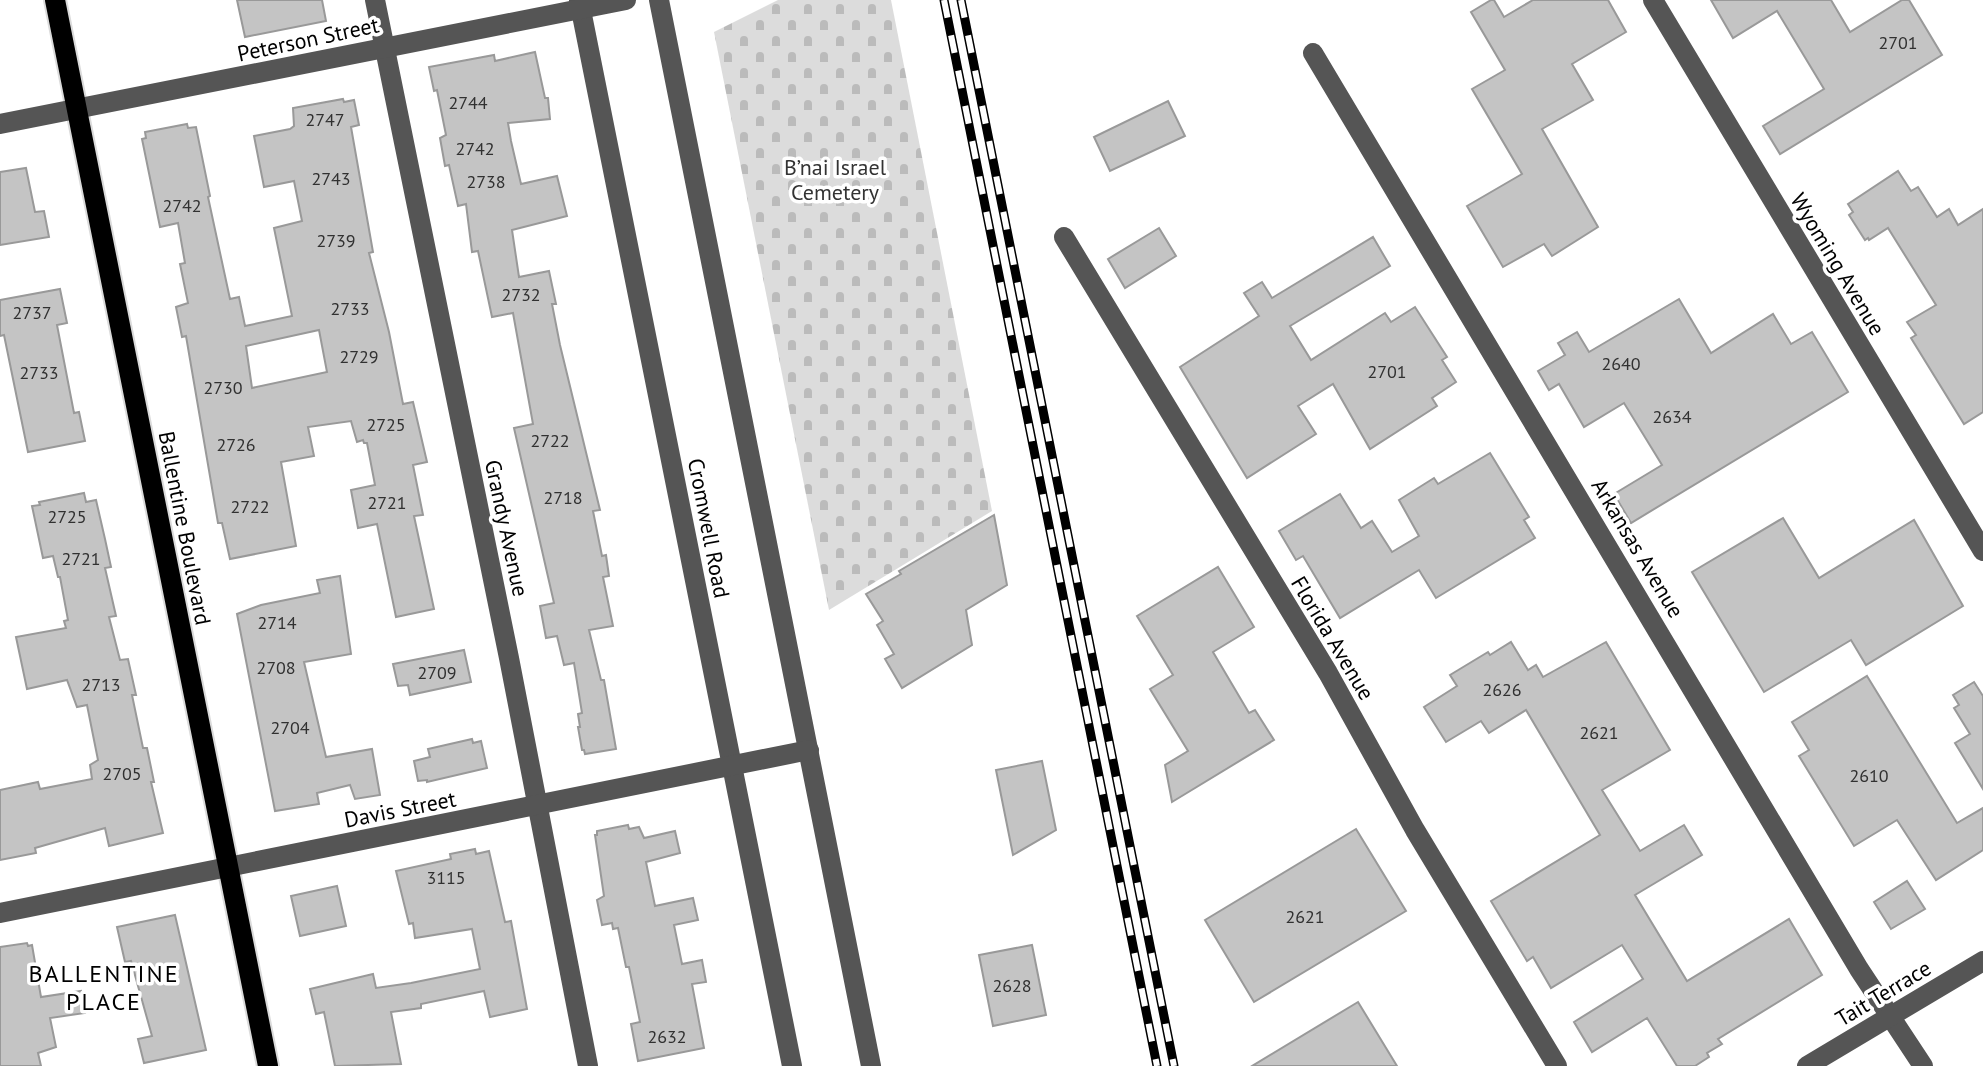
<svg xmlns="http://www.w3.org/2000/svg" width="1983" height="1066" viewBox="0 0 1983 1066" font-family="'PT Sans',sans-serif">
<style>
.cemetery{fill:url(#cemetery-stones)}
.building{fill:#c4c4c4;stroke:#999;stroke-width:2;fill-rule:evenodd}
.lines{fill:none;stroke-linecap:round;stroke-linejoin:round}
.major-casing{stroke:#dbdbdb;stroke-width:24}
.minor{stroke:#555;stroke-width:20}
.major{stroke:#000;stroke-width:20}
.rail-casing{stroke:#000;stroke-width:9}
.rail{stroke:#fff;stroke-width:6;stroke-dasharray:18;stroke-linecap:butt}
.labels{text-anchor:middle;dominant-baseline:central;stroke-width:7;stroke-linejoin:round;paint-order:stroke}
.number-label{font-size:18px;fill:#313131}
.street-label{font-size:22px;fill:#000;stroke:#fff}
.park-label{font-size:22px;fill:#333;stroke:#fff}
.neighbourhood-label{font-size:24px;letter-spacing:2px;fill:#000;stroke:#fff}
</style>
<defs>
<pattern id="cemetery-stones" width="16" height="16" patternUnits="userSpaceOnUse" patternTransform="scale(2)"><rect width="16" height="16" fill="#dcdcdc"/><path d="M2 7V4a2 2 0 0 1 4 0v3zM10 15v-3a2 2 0 0 1 4 0v3z" fill="#bbb"/></pattern>
</defs>
<rect width="100%" height="100%" fill="#fff"/>
<path class="cemetery" d="M778 0H891L992 511 829 610 714 32Z"/>
<g class="building">
<path d="M237 0H322L326 21 245 37Z"/>
<path d="M1491 0H1494L1504 17 1533 0H1608L1626 32 1572 64 1593 100 1542 129 1598 227 1552 256 1544 244 1503 267 1467 206 1522 174 1472 89 1505 70 1471 12Z"/>
<path d="M1711 0H1831L1850 32 1902 0H1909L1942 55 1780 154 1763 126 1824 89 1777 11 1733 38Z"/>
<path d="M535 52 545 98H548L550 119 508 123 511 141 521 184 557 176 567 216 512 230 519 277 549 271 556 304H552L560 345 600 510 593 511 602 556 606 555 609 576 603 577 613 626 589 630 601 680H604L616 749 585 754 584 750H582L578 727H580L578 714 582 713 574 663 564 665 557 636 546 638 540 606 554 603 514 428 533 424 513 313 492 317 478 251 472 252 466 204 458 206 449 165 445 166 440 138 446 135 437 90 434 91 429 67 494 55 495 61Z"/>
<path d="M343 99 344 102 354 100 359 125 351 127 373 252 369 253 389 332 403 404 413 402 427 462 413 465 423 515 414 516 434 609 396 617 377 524 358 528 351 490 375 485 367 443H364L363 440 357 442 351 421 308 427 314 456 281 462 296 546 230 559 222 523H218L186 336 182 337 176 307 188 303 180 264 185 263 178 223 160 227 142 139 146 138 145 132 187 124 188 128 196 127 210 196 208 197 230 299 239 297 245 326 292 316 274 228 302 221 294 181 264 187 254 136 290 129 294 126 293 108ZM319 330 327 372 252 388 246 346Z"/>
<path d="M1168 101 1185 136 1110 171 1094 137Z"/>
<path d="M26 168 35 212 44 211 49 237 0 245V172Z"/>
<path d="M1898 171 1911 191 1918 187 1937 217 1949 209 1958 225 1983 209V412L1964 424 1911 338 1916 335 1907 322 1936 305 1888 228 1869 240 1868 238 1865 240 1849 215 1853 212 1848 204Z"/>
<path d="M1159 228 1176 256 1125 288 1108 259Z"/>
<path d="M1373 237 1390 266 1290 326 1311 360 1385 313 1391 322 1415 307 1447 357 1442 360 1456 382 1432 398 1437 406 1370 449 1333 384 1298 406 1316 434 1247 478 1180 367 1259 316 1244 293 1262 282 1272 298Z"/>
<path d="M60 289 67 323 57 325 74 413 79 412 85 441 28 452 4 335 0 336V300Z"/>
<path d="M1679 299 1711 353 1773 314 1791 344 1812 332 1848 392 1631 523 1614 494 1662 465 1624 403 1584 427 1559 384 1549 390 1538 371 1565 355 1558 343 1577 332 1589 352Z"/>
<path d="M1490 453 1529 517 1524 520 1535 538 1436 598 1419 570 1340 618 1303 556 1296 560 1279 531 1340 494 1361 528 1372 521 1392 552 1419 536 1399 500 1434 478 1438 484Z"/>
<path d="M84 493 86 502 96 500 105 539 111 567 105 568 116 616 109 617 120 660 128 659 136 695H132L143 748H147L154 782H151L163 833 109 846 105 828 35 848 36 853 0 860V790L38 782 40 789 92 779 90 765 98 760 87 705 77 707 67 680 27 689 16 637 66 628 64 621 68 620 60 577H58L53 556 43 558 32 506 40 505 39 502Z"/>
<path d="M994 515 1007 585 966 610 972 645 902 688 885 659 894 654 877 625 883 621 866 594 901 574 899 571Z"/>
<path d="M1783 518 1819 578 1914 520 1963 606 1866 665 1851 640 1764 692 1692 572Z"/>
<path d="M1218 567 1254 627 1213 652 1249 713 1255 710 1274 740 1172 802 1165 765 1188 751 1150 689 1173 675 1137 616Z"/>
<path d="M340 576 351 654 304 662 326 757 372 749 380 795 355 799 350 785 317 793 319 804 275 811 237 614 261 605 320 593 317 580Z"/>
<path d="M1511 642 1528 670 1536 665 1543 677 1606 642 1670 750 1602 790 1640 851 1684 825 1702 855 1635 895 1687 981 1789 919 1822 975 1718 1039 1722 1044 1707 1053 1709 1057 1695 1066H1677L1647 1018 1592 1052 1574 1022 1643 979 1622 945 1551 988 1533 957 1527 961 1491 901 1600 835 1526 710 1489 733 1481 721 1446 742 1424 707 1457 686 1450 675 1488 652 1490 655Z"/>
<path d="M464 650 471 682 410 695 408 685 398 686 393 664Z"/>
<path d="M1867 676 1957 823 1983 808V850L1936 880 1897 820 1854 846 1799 756 1809 750 1792 722Z"/>
<path d="M1974 682 1983 696V789L1955 743 1970 734 1954 708 1959 705 1953 695Z"/>
<path d="M472 739 473 743 481 741 487 768 427 782V780L418 781 414 761 430 757 428 749Z"/>
<path d="M1042 761 1056 830 1013 855 996 770Z"/>
<path d="M628 825 629 829 639 827 644 838 675 831 680 853 646 862 655 906 693 898 698 920 674 925 682 964 702 960 706 982 692 984 704 1048 638 1061 631 1024 640 1022 629 967H626L618 928 613 929 612 923 602 925 597 900 604 896 595 835H597V831Z"/>
<path d="M1356 829 1406 911 1254 1002 1205 920Z"/>
<path d="M475 849 476 854 489 851 505 922 511 921 527 1009 490 1017 484 991 421 1004V1008L391 1012 401 1064 335 1066 324 1012 316 1014 310 989 373 974 376 988 411 983 480 969 472 929 415 938 413 923 409 924 396 871 451 859 450 854Z"/>
<path d="M1907 881 1925 909 1891 929 1874 902Z"/>
<path d="M337 886 346 926 300 936 291 896Z"/>
<path d="M175 915 206 1050 144 1063 138 1039 152 1036 131 961 125 962 117 927Z"/>
<path d="M27 943 28 946 32 945 41 997 81 991 85 1013 50 1018 56 1047 38 1053 41 1066H0V947Z"/>
<path d="M1032 945 1046 1015 993 1026 979 955Z"/>
<path d="M1358 1002 1397 1066H1252Z"/>
</g>
<g class="lines">
<defs>
<path id="major" d="M55 0 268 1066"/>
</defs>
<use href="#major" class="major-casing"/>
<g class="minor">
<path d="M375 0 509 658 588 1066"/>
<path d="M579 0 792 1066"/>
<path d="M659 0 871 1066"/>
<path d="M1653 0 1983 551"/>
<path d="M1313 53 1859 969 1923 1066"/>
<path d="M0 124 626 0"/>
<path d="M1064 237 1328 673 1415 830 1557 1066"/>
<path d="M0 913 809 750"/>
<path d="M1807 1066 1983 961"/>
</g>
<use href="#major" class="major"/>
<defs>
<g id="rail">
<path d="M944 0 1157 1066"/>
<path d="M961 0 1174 1066"/>
</g>
</defs>
<use href="#rail" class="rail-casing"/>
<use href="#rail" class="rail"/>
</g>
<g class="labels">
<g class="number-label">
<text x="1898" y="42">2701</text>
<text x="468" y="102">2744</text>
<text x="325" y="119">2747</text>
<text x="475" y="148">2742</text>
<text x="331" y="178">2743</text>
<text x="486" y="181">2738</text>
<text x="182" y="205">2742</text>
<text x="336" y="240">2739</text>
<text x="521" y="294">2732</text>
<text x="350" y="308">2733</text>
<text x="32" y="312">2737</text>
<text x="359" y="356">2729</text>
<text x="1621" y="363">2640</text>
<text x="1387" y="371">2701</text>
<text x="39" y="372">2733</text>
<text x="223" y="387">2730</text>
<text x="1672" y="416">2634</text>
<text x="386" y="424">2725</text>
<text x="550" y="440">2722</text>
<text x="236" y="444">2726</text>
<text x="563" y="497">2718</text>
<text x="387" y="502">2721</text>
<text x="250" y="506">2722</text>
<text x="67" y="516">2725</text>
<text x="81" y="558">2721</text>
<text x="277" y="622">2714</text>
<text x="276" y="667">2708</text>
<text x="437" y="672">2709</text>
<text x="101" y="684">2713</text>
<text x="1502" y="689">2626</text>
<text x="290" y="727">2704</text>
<text x="1599" y="732">2621</text>
<text x="122" y="773">2705</text>
<text x="1869" y="775">2610</text>
<text x="446" y="877">3115</text>
<text x="1305" y="916">2621</text>
<text x="1012" y="985">2628</text>
<text x="667" y="1036">2632</text>
</g>
<g class="street-label">
<text transform="translate(308 39) rotate(-12)">Peterson Street</text>
<text transform="translate(1838 264) rotate(59)">Wyoming Avenue</text>
<text transform="translate(185 528) rotate(79)">Ballentine Boulevard</text>
<text transform="translate(507 528) rotate(78)">Grandy Avenue</text>
<text transform="translate(709 528) rotate(79)">Cromwell Road</text>
<text transform="translate(1638 548) rotate(59)">Arkansas Avenue</text>
<text transform="translate(1333 638) rotate(59)">Florida Avenue</text>
<text transform="translate(400 809) rotate(-11)">Davis Street</text>
<text transform="translate(1883 993) rotate(-31)">Tait Terrace</text>
</g>
<g class="park-label">
<text x="835" y="167">B’nai Israel<tspan x="835" dy="25">Cemetery</tspan></text>
</g>
<g class="neighbourhood-label">
<text x="104" y="973">BALLENTINE<tspan x="104" dy="28">PLACE</tspan></text>
</g>
</g>
</svg>
